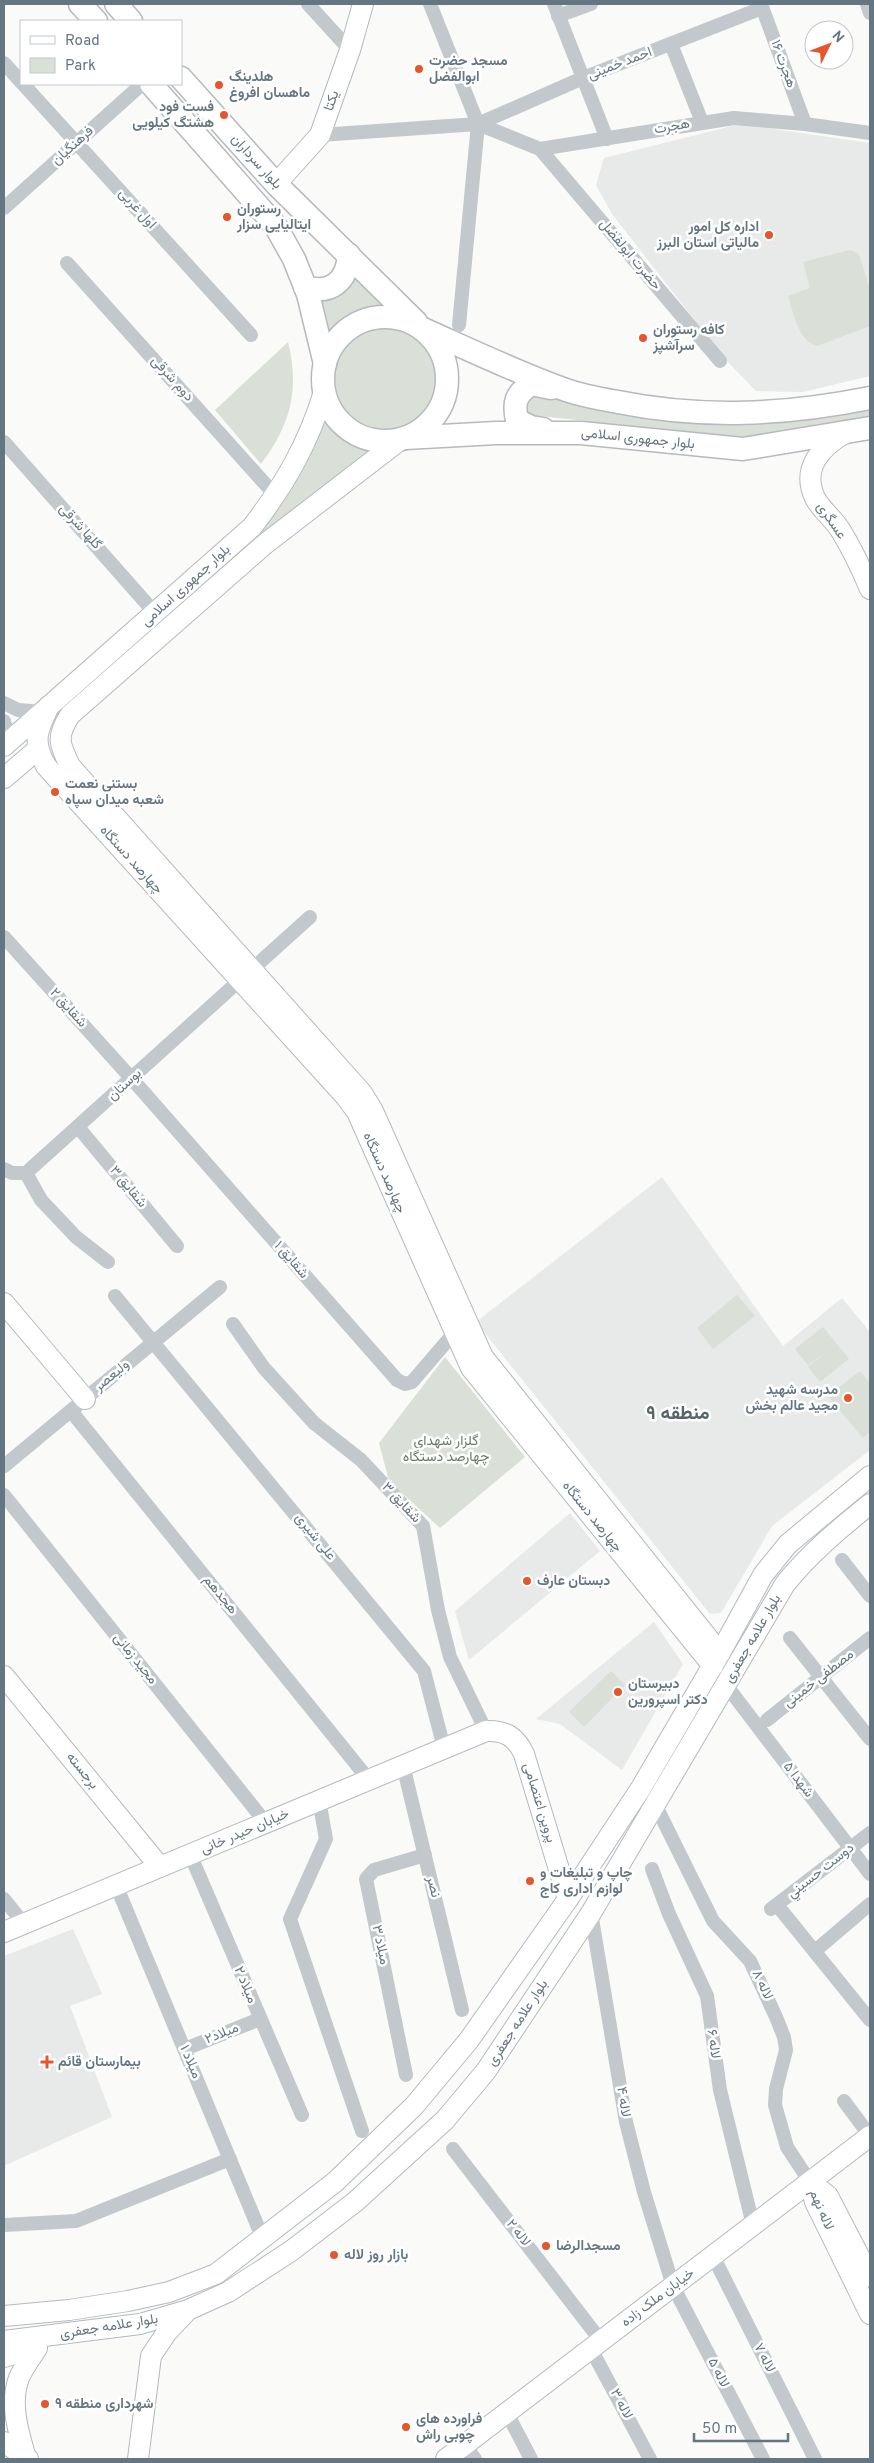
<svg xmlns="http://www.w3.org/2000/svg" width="874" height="2463" viewBox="0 0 874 2463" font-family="Overpass,Vazirmatn,sans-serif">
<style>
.built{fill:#e8e9e9}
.green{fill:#dadfd7}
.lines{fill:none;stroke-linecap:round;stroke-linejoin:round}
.secondary-casing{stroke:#b3babf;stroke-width:22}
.primary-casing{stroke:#b5babe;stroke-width:25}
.street{stroke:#c3c8cc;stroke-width:14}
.secondary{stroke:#fff;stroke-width:20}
.primary{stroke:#fff;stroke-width:22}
.poi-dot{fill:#e4572e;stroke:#fff;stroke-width:2}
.labels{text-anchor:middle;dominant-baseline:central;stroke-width:5;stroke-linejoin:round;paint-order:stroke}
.poi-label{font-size:14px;font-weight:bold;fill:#657683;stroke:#fff;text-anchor:start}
.street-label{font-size:14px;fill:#657683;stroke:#fff}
.park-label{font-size:14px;fill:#687a64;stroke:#fff}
.district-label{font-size:19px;font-weight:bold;fill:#57646e;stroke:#fff}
</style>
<rect width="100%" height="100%" fill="#fafaf8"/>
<g class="built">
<path d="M740 124 870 143V376L803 392 756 391 725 359 612 214 596 185 604 158Z"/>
<path d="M662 1177 783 1346 842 1298 870 1332V1450L772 1526 721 1613 710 1614 476 1322Z"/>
<path d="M570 1513 600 1551 469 1660 455 1611Z"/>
<path d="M654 1622 683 1664 622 1770 560 1724 536 1719Z"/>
<path d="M73 1929 102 1994 70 2006 112 2117 4 2166V1956Z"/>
</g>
<g class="green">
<path d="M850 250 857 253 860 257 870 290V326L817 346C798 341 794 313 788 296L810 288 803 262Z"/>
<path d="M352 264 389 309C359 310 342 325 326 348L318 295Z"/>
<circle cx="386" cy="378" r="51"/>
<path d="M288 342C300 390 290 425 261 464L215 410Z"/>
<path d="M538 395 577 402 870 407V420L763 436 705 437 649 434 587 421 529 415 524 410 527 402Z"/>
<path d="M324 407C336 431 358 444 385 445L60 717 45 723 255 532Z"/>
<path d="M737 1295 755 1316 713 1349 697 1328Z"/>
<path d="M823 1327 849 1359 820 1382 808 1367 825 1353 808 1365 795 1349Z"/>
<path d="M445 1357 525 1457 440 1528 389 1481 379 1443Z"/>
<path d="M860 1371 870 1383V1432L863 1438 828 1396Z"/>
<path d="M611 1671 625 1685 584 1727 569 1712Z"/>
</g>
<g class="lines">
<defs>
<g id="secondary">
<path d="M276 184 320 135 350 50 363 4"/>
<path d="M845 433C821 447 801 468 815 498 821 510 834 519 841 531 852 549 862 570 870 589"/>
<path d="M400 440 265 544 70 715C56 737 59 743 70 766L362 1093 373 1111 483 1357 720 1653"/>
<path d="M49 706C37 731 32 741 46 766L346 1097 357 1112 471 1368 713 1666"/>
<path d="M4 746 252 527C285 484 308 444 324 392"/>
<path d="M4 778 37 750"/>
<path d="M4 1303 85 1399"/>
<path d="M4 1676 160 1867"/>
<path d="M4 1932 486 1731C505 1730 516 1737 524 1754L568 1899"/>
<path d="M810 2182 815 2202 870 2314"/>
<path d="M810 2182 828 2196 870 2277"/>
<path d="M4 2316 69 2310 128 2301 169 2292 216 2274 335 2182 414 2106 469 2040 568 1899 641 1788 720 1653 763 1575 788 1544 870 1476"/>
<path d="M4 2341 140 2324 188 2310 228 2292 291 2251 355 2202 445 2120 486 2071 591 1913 785 1584C810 1553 839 1529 870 1504"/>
<path d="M4 2357 36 2348"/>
<path d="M4 2442 28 2459"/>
<path d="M26 2458C19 2434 9 2404 19 2378 23 2368 31 2358 37 2348"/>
<path d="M138 2459 151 2356 167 2332 186 2312"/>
<path d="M446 2459 870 2136"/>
</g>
<g id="primary">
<path d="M80 4 96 21"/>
<path d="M116 4 131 21"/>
<path d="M181 78 276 184 416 322"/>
<path d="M151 84 275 225 294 259 308 294 325 364"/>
<path d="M305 287C331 295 347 281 349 255"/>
<circle cx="385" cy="379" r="62"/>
<path d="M423 329C470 350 518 373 566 390 583 396 601 399 618 402 703 419 785 415 870 398"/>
<path d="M543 429 531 427 517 420C513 402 516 394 531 384L551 388"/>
<path d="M405 438 496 433H581L743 449 870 428"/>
</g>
</defs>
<use href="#secondary" class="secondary-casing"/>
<use href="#primary" class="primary-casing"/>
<g class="street">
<path d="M308 4 350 50"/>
<path d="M430 4 478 124 459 325"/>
<path d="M554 4 607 139"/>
<path d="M761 4 805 124"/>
<path d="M867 4 870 13"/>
<path d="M558 16 591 4"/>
<path d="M671 44 702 122"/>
<path d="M4 63 21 82"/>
<path d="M23 84 251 335"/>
<path d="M478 124 540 149 734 118 805 124 870 133"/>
<path d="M320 135 478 124 583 78 762 8"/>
<path d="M540 149 720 361"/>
<path d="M4 208 142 84"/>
<path d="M67 263 276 496"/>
<path d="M4 442 155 613"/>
<path d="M4 703 18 710 43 712"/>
<path d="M4 721 6 728 4 745"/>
<path d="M4 937 132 1079 397 1380 405 1384 412 1382 460 1326"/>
<path d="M78 1127 177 1246"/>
<path d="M4 1169 12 1173H26L310 917"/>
<path d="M26 1173 41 1200 76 1237 108 1262"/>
<path d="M115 1296 424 1671 444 1748"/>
<path d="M233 1324 264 1368 314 1423 361 1460 423 1526 438 1610 450 1657 486 1731"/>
<path d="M71 1411 369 1780"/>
<path d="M4 1466 220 1287"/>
<path d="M4 1495 266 1823"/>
<path d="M842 1560 870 1596"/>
<path d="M790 1638 870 1739"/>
<path d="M726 1685 870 1874"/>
<path d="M767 1720 870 1638"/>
<path d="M403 1765 462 2010"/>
<path d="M319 1800 326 1839 290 1919 362 2131"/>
<path d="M655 1804 713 1921 750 1961 776 2017 784 2037 786 2050 776 2089 775 2105 787 2147 810 2182"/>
<path d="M190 1854 302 2115"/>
<path d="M652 1869 669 1914 707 1996 720 2090 753 2225"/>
<path d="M116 1885 263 2239"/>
<path d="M4 1899 24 1924"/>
<path d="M777 1905 870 2020"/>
<path d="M771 1909 870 1833"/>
<path d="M591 1913 626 2122 644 2192 673 2286 763 2459"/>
<path d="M815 1951 870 1904"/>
<path d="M185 2049 260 2019"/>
<path d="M406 2075 366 1879 374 1870 425 1855"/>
<path d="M844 2101 870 2136"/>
<path d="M453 2149 601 2341"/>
<path d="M4 2225 76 2221 230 2159"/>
<path d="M713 2256 815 2459"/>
<path d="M591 2349 650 2459"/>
<path d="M507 2413 531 2459"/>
<path d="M465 2445 475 2459"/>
</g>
<use href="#secondary" class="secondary"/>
<use href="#primary" class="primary"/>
</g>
<g class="poi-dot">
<circle cx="419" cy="69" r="5"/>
<circle cx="219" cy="85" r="5"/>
<circle cx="224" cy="115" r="5"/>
<circle cx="227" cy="217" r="5"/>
<circle cx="769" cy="235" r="5"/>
<circle cx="643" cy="338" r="5"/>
<circle cx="55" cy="792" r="5"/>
<circle cx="848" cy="1398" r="5"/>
<circle cx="527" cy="1581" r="5"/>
<circle cx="618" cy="1692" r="5"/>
<circle cx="530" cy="1881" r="5"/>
<path d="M44.5 2054.5h5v5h5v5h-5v5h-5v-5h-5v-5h5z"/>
<circle cx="546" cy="2246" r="5"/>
<circle cx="334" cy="2255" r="5"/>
<circle cx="45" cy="2404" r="5"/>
<circle cx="406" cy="2427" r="5"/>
</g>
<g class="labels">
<g class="poi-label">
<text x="429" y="61">مسجد حضرت<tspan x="429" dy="16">ابوالفضل</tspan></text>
<text x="229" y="77">هلدینگ<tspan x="229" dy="16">ماهسان افروغ</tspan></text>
<text x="214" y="107" text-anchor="end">فست فود<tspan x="214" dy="16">هشتگ کیلویی</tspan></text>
<text x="237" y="209">رستوران<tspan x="237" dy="16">ایتالیایی سزار</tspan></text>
<text x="759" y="227" text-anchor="end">اداره کل امور<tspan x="759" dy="16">مالیاتی استان البرز</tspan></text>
<text x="653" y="330">کافه رستوران<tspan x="653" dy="16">سرآشپز</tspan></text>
<text x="65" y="784">بستنی نعمت<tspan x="65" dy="16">شعبه میدان سپاه</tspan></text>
<text x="838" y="1390" text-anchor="end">مدرسه شهید<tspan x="838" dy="16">مجید عالم بخش</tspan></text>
<text x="537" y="1581">دبستان عارف</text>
<text x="628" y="1684">دبیرستان<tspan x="628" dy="16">دکتر اسپرورین</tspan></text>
<text x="540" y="1873">چاپ و تبلیغات و<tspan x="540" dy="16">لوازم اداری کاج</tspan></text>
<text x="58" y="2062">بیمارستان قائم</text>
<text x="556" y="2246">مسجدالرضا</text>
<text x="344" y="2255">بازار روز لاله</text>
<text x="55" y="2404">شهرداری منطقه ۹</text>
<text x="416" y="2419">فراورده های<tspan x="416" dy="16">چوبی راش</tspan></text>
</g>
<g class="street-label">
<text transform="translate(620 64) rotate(-21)">احمد خمینی</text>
<text transform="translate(783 64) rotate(70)">هجرت ۱۶</text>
<text transform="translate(332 101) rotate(-71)">یکتا</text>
<text transform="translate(672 127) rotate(-10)">هجرت</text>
<text transform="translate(73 146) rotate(-42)">فرهنگیان</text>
<text transform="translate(256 162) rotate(48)">بلوار سرداران</text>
<text transform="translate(137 209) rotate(48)">اول غربی</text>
<text transform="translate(630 255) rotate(50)">حضرت ابولفضل</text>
<text transform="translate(172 379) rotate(48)">دوم شرقی</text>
<text transform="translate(638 439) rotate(6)">بلوار جمهوری اسلامی</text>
<text transform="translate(831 521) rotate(55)">عسگری</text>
<text transform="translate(80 527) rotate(48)">گلها شرقی</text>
<text transform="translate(186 586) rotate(-42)">بلوار جمهوری اسلامی</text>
<text transform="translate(131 860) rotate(48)">چهارصد دستگاه</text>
<text transform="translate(68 1008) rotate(48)">شقایق ۲</text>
<text transform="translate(125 1085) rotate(-42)">بوستان</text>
<text transform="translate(384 1173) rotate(66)">چهارصد دستگاه</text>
<text transform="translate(128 1187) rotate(50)">شقایق ۳</text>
<text transform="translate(291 1260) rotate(49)">شقایق ۱</text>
<text transform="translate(112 1376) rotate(-40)">ولیعصر</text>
<text transform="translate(401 1503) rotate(47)">شقایق ۳</text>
<text transform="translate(592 1517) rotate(51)">چهارصد دستگاه</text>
<text transform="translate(315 1537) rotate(51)">علی شیری</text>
<text transform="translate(220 1595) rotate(51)">هجدهم</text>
<text transform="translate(753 1639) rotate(-60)">بلوار علامه جعفری</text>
<text transform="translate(135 1659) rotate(51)">مجید زمانی</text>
<text transform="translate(819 1679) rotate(-38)">مصطفی خمینی</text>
<text transform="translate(82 1771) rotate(51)">برجسته</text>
<text transform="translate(798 1780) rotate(53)">شهدا ۵</text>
<text transform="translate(539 1803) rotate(73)">پروین اعتصامی</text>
<text transform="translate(245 1832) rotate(-23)">خیابان حیدر خانی</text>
<text transform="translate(821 1871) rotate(-38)">دوست حسيني</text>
<text transform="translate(433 1887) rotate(76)">نصر</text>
<text transform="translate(380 1945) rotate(78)">میلاد ۳</text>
<text transform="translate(245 1985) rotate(67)">میلاد ۲</text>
<text transform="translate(762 1985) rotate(65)">لاله ۸</text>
<text transform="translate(518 2023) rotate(-57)">بلوار علامه جعفری</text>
<text transform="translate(222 2034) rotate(-22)">میلاد۲</text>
<text transform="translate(713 2044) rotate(82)">لاله ۶</text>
<text transform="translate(190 2062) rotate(67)">میلاد ۱</text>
<text transform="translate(623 2102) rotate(81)">لاله ۴</text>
<text transform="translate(821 2210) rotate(67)">لاله نهم</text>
<text transform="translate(518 2233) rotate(52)">لاله ۲</text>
<text transform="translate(658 2298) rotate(-37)">خیابان ملک زاده</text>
<text transform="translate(109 2327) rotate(-9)">بلوار علامه جعفری</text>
<text transform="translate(764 2358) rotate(63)">لاله ۷</text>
<text transform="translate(718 2373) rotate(63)">لاله ۵</text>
<text transform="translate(621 2404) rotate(62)">لاله ۳</text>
</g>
<g class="park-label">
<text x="446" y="1441">گلزار شهدای<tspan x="446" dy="16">چهارصد دستگاه</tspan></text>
</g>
<g class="district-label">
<text x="678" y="1414">منطقه ۹</text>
</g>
</g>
<rect width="874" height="2463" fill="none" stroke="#657683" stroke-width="10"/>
<rect x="20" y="20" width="162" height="65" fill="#ffffff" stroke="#c1c8cd"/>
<rect x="30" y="36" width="25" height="8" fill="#ffffff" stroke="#c1c8cd"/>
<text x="65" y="45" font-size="15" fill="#657683">Road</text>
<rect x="30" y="58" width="25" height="15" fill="#dadfd7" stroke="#c1c8cd"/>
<text x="65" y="70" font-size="15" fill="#657683">Park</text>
<g transform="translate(829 45) rotate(48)"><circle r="24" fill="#ffffff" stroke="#c1c8cd"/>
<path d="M0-4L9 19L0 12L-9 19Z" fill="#e4572e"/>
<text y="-8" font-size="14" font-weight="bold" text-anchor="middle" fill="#657683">N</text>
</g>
<path d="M694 2433v8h94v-8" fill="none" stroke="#657683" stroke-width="2.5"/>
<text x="702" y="2433" font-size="15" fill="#657683" stroke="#ffffff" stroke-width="4" paint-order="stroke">50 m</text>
</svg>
